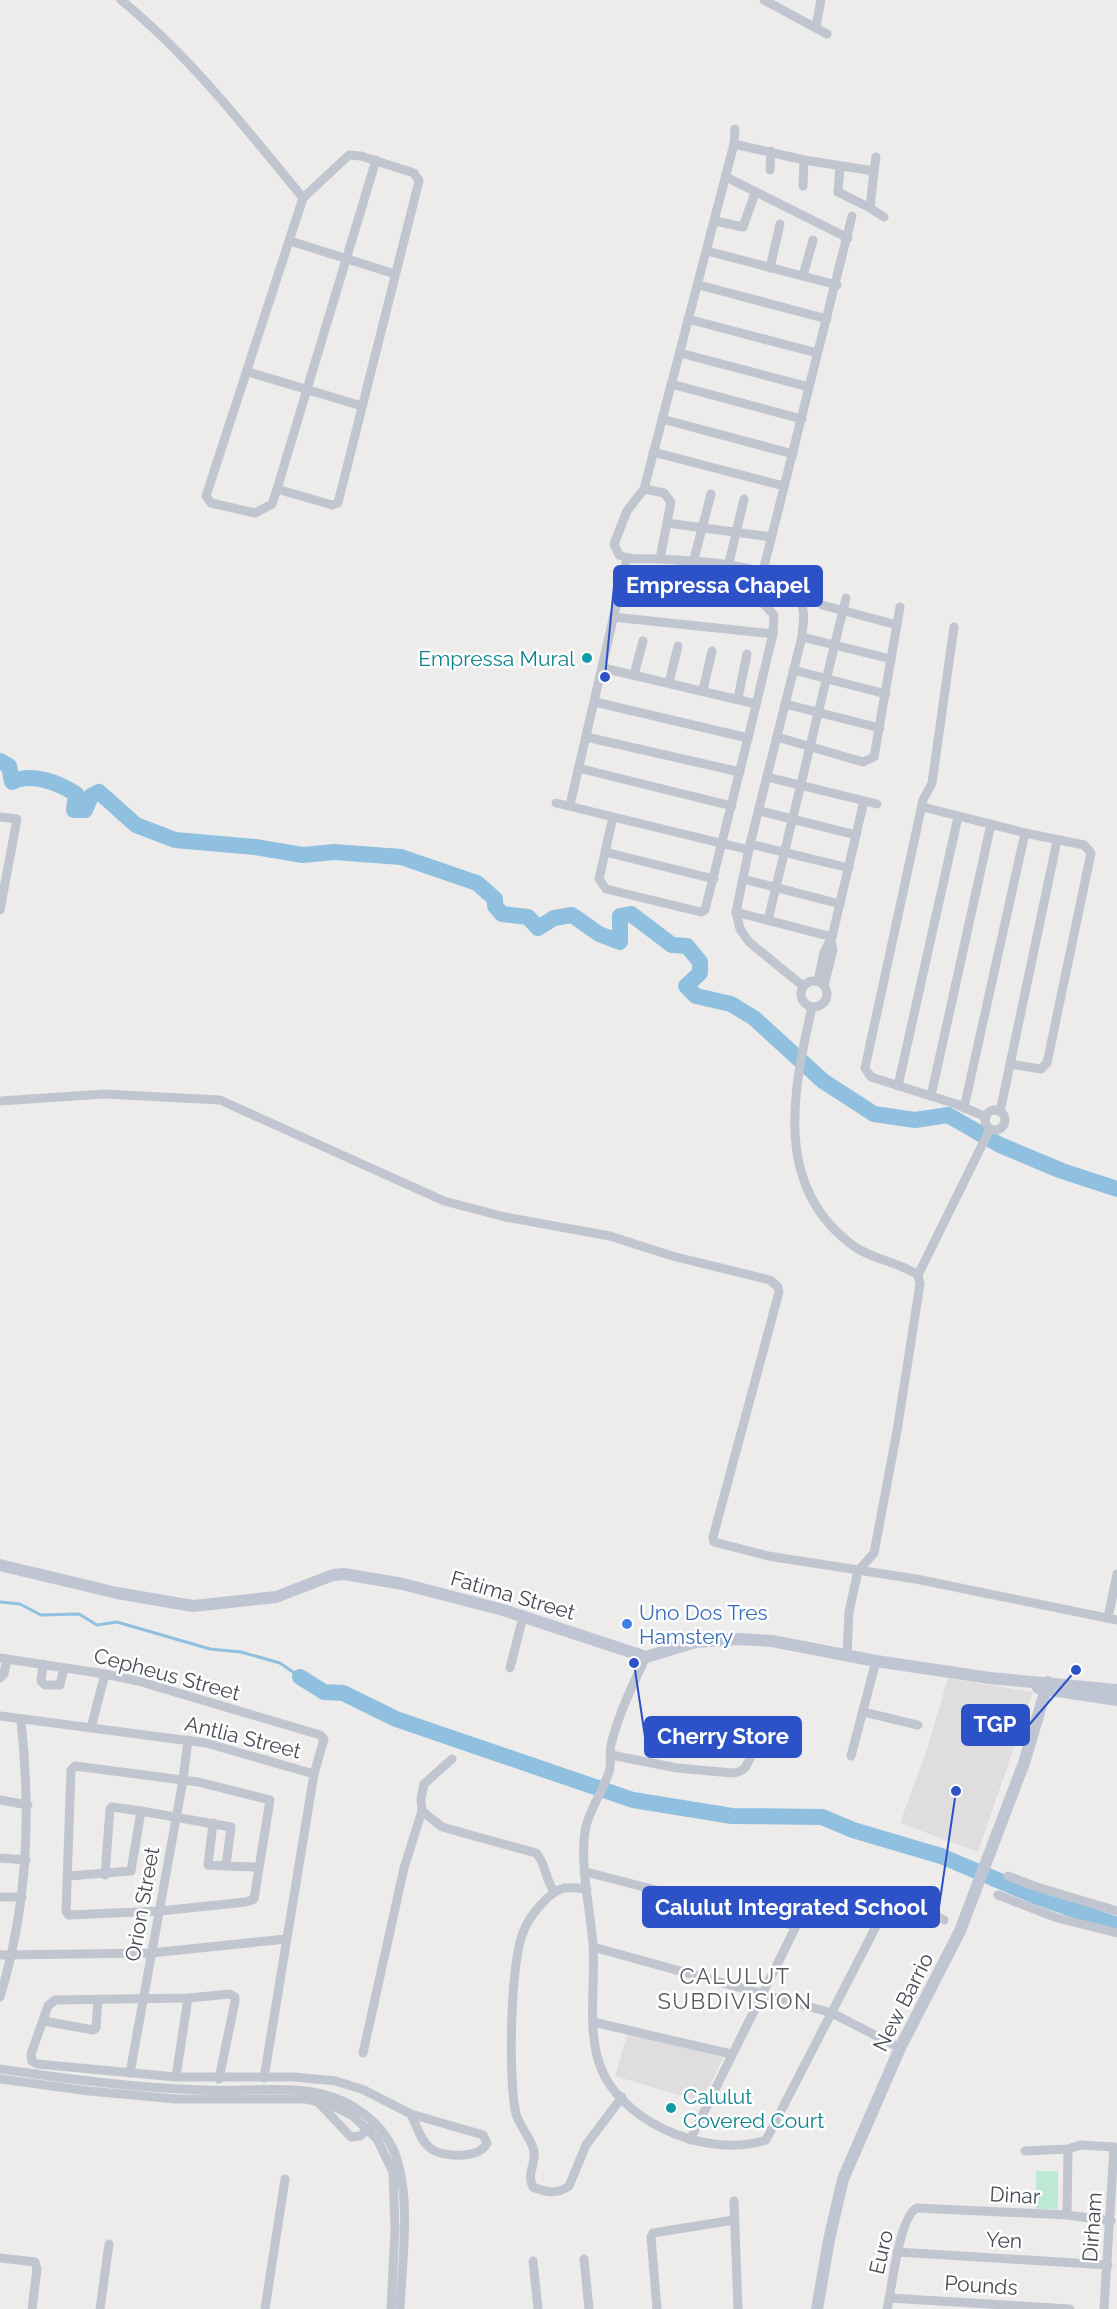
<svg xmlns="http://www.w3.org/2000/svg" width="1117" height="2309" viewBox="0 0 1117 2309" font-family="Raleway,sans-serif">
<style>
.education{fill:#dfdddd}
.green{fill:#bde8d6}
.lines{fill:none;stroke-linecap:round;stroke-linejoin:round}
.stream{stroke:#8fc0e0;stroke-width:3}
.river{stroke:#8fc0e0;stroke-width:16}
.street{stroke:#c0c5cf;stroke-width:9}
.secondary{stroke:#c0c5d3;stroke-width:12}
.culture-dot{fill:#0f9aa8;stroke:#fff;stroke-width:2}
.shop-dot{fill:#3f7fe0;stroke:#fff;stroke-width:2}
.labels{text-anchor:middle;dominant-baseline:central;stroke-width:5;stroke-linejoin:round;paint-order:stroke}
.culture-label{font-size:21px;fill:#0d838f;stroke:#fff;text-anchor:end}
.street-label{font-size:21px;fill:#464b56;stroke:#fff}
.shop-label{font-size:21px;fill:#366cbe;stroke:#fff;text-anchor:start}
.neighbourhood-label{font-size:22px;letter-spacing:1.5px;fill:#595b5f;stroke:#fff}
.leader{fill:none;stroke:#2d52c7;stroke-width:2}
.callout-dot{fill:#2d52c7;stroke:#fff;stroke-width:2}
.callout{fill:#2d52c7;stroke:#2d52c7;stroke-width:2}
.callout-label{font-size:22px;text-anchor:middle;font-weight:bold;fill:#fff}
</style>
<rect width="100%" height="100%" fill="#eeeceb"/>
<g class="education">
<path d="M948 1678 1033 1692 978 1852 900 1823 927 1749Z"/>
<path d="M628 2032 723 2058 702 2102 615 2076Z"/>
</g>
<rect class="green" x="1036" y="2171" width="22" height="38"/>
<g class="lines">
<path class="stream" d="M0 1602 20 1604 41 1615 79 1614 97 1625 117 1622 210 1649 241 1652 280 1663 300 1677"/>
<g class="river">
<path d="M0 761 9 766 12 782C32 772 59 783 76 794L74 810H85L91 796 99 792 136 825 175 840 255 847 303 855 334 852 401 857 477 883 495 899V906L502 914 528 917 538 928 554 918 572 915 599 934 620 942V916L631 914 672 945 687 946 700 962V973L686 986 696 996 731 1004 754 1018 823 1081 874 1114 915 1120 948 1115 1000 1145 1062 1171 1117 1189"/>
<path d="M300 1677 324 1692 343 1693 396 1719 633 1800 732 1816 822 1817 853 1830 941 1856 1035 1896 1117 1925"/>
</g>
<g class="street">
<path d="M121 0C190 56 246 129 303 198"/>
<path d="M764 0 827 34"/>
<path d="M816 27 821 0"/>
<path d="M734 144 735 129"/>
<path d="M349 155 361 156 414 173 419 181 338 503 332 505 277 489 272 504 255 513 211 503 206 496 303 198Z"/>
<path d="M770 170 771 151"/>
<path d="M874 171 876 157"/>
<path d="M726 177 848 238"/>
<path d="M803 186 804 160"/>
<path d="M870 208 884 217"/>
<path d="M715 221 743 227 755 193"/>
<path d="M290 241 395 274"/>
<path d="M707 251 837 285"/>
<path d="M770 268 780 224"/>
<path d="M803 276 813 240"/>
<path d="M699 285 827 319"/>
<path d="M688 319 817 353"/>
<path d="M680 353 809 387"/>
<path d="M248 372 362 406"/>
<path d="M671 384 802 419"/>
<path d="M662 419 793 454"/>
<path d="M653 452 784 486"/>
<path d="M277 489 376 160"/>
<path d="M644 489 664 493 671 502 660 559"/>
<path d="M667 523 771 537"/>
<path d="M693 563 711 494"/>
<path d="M728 567 744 499"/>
<path d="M763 571 852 216"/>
<path d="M822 605 897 625"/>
<path d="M613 617 773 634"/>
<path d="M954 627 932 783 923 800 865 1068 871 1077 956 1104 986 1117"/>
<path d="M802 637 891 659"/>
<path d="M603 668 756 704"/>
<path d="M793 670 886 694"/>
<path d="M634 675 643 641"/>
<path d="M669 683 678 646"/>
<path d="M703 690 712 651"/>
<path d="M738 698 747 654"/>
<path d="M595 702 748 738"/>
<path d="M785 704 880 728"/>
<path d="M586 737 740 772"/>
<path d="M777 737 863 762 874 757 900 607"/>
<path d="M578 768 732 806"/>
<path d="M767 777 877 804"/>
<path d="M556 803 749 850"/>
<path d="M570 805 627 559"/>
<path d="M923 807 1025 833 1084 845 1091 853 1047 1063 1041 1069 1010 1064"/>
<path d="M760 811 856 835"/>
<path d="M0 817 17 819 0 910"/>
<path d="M613 817 599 879 606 889 701 912 705 910 748 738 773 634 774 615 758 598 621 582"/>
<path d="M750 844 849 868"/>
<path d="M605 852 714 879"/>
<path d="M743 879 840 904"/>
<path d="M736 912 832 937"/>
<path d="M768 920 846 598"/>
<path d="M818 981 824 952 832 937 864 801"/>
<circle cx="814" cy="994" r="13"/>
<path d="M803 986 749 942 740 929 736 912 750 844 802 637C802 629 805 618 803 610 795 562 697 561 660 559 645 558 632 561 619 555L614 544 627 511 644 489 734 144 804 160 874 171 870 208 838 192 840 167"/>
<path d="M824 986 833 950 831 941"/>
<path d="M812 1007C793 1091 772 1188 855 1247 874 1260 899 1262 918 1275L920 1284 897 1431 874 1553 858 1571 849 1612 847 1655"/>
<path d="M898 1086 958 817"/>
<path d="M931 1096 991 824"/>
<path d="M0 1101 104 1094 220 1100 444 1201 505 1217 610 1236 672 1256 770 1280 778 1287 779 1292 713 1537 714 1542 768 1556 916 1579 1117 1620"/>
<path d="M964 1108 1025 833"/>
<circle cx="995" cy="1120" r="10"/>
<path d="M1000 1112 1057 841"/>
<path d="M918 1275 990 1129"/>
<path d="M1108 1618 1117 1574"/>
<path d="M646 1657C633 1684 618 1715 611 1745 609 1754 612 1763 609 1772 603 1792 588 1811 585 1831 580 1868 590 1907 593 1944 596 1985 585 2037 604 2075 631 2127 711 2158 766 2140L885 1909 892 1903 902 1900 944 1920"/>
<path d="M0 1658 105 1674 138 1681 320 1735 324 1739 314 1774"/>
<path d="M43 1664 41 1681 45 1685H60L64 1668"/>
<path d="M510 1668 523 1617"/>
<path d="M0 1678 4 1674 7 1659"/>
<path d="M864 1712 918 1725"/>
<path d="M0 1716 206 1743 314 1774 264 2078"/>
<path d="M91 1728 105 1674"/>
<path d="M611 1755 677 1768 732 1773C746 1772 747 1765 752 1753"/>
<path d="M851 1756 876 1661"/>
<path d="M75 1766 198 1782 270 1800 254 1899 246 1902 160 1911 69 1915 66 1912 71 1770Z"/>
<path d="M0 1800 28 1805"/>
<path d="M422 1811 442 1827 536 1853C547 1864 544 1880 555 1892"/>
<path d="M213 1823 208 1865 226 1866"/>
<path d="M0 1858 26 1860"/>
<path d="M586 1872 795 1926"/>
<path d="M105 1875 110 1809 112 1807 141 1811"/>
<path d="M69 1876 131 1871 141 1811 231 1827 226 1866 258 1867"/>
<path d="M1008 1876 1040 1888 1117 1911"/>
<path d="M587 1889C579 1888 572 1887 564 1888 548 1892 530 1916 524 1930 510 1962 508 2080 516 2114 520 2127 531 2138 534 2151 536 2165 526 2174 533 2187 545 2192 557 2195 569 2186L586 2145 622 2097"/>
<path d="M998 1895 1057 1918 1117 1933"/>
<path d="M0 1897H22"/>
<path d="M593 1947 832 2013 900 2048"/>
<path d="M0 1955 151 1953 286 1939"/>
<path d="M0 1997C28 1905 31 1815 21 1720"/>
<path d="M44 2021 93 2030 96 2028 98 1999"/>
<path d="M593 2022 731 2054"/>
<path d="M363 2053 404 1868 422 1811 421 1799 424 1784 452 1759"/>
<path d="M0 2069C68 2079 135 2088 204 2090 240 2092 293 2085 326 2095 353 2102 380 2122 392 2147 413 2190 402 2262 400 2309"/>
<path d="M130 2073 183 1780 188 1740"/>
<path d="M176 2077 188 1998"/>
<path d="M0 2079 89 2091 176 2099H306L329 2104 353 2116 377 2139 393 2172 395 2230 391 2309"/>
<path d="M219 2079 235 2001V1997L230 1994 188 1998 55 2000 48 2006 31 2054 32 2061 37 2064 176 2077H294L336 2081 364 2090 411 2114 483 2135 487 2143C479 2159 443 2158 430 2148 420 2140 416 2124 411 2114"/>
<path d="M317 2101 351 2137 360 2136 372 2126"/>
<path d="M690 2140 812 1894"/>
<path d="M1025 2151 1068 2149 1080 2145 1114 2147 1104 2309"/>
<path d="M734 2201 738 2309"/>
<path d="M1067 2215 1068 2149"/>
<path d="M897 2252 1108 2265"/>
<path d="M0 2258 35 2262 37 2269 32 2309"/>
<path d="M584 2259 589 2309"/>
<path d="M533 2261 538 2309"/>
<path d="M889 2298 1070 2309"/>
<path d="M100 2309 109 2244"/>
<path d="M265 2309 285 2179"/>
<path d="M657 2309 651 2237 653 2233 734 2220"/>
<path d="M887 2309C892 2289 899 2216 917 2208L1067 2215 1111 2221"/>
</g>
<g class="secondary">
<path d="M0 1565 117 1593 193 1606 276 1597 333 1575 344 1574 403 1584 503 1610 646 1657 696 1642 738 1639 772 1641 876 1661 990 1678 1117 1690"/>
<path d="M1038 1688 1117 1700"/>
<path d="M817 2309 829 2240 843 2179 900 2048 960 1931 1024 1763 1048 1682"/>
</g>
</g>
<g class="culture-dot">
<circle cx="587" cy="658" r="6"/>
<circle cx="671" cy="2108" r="6"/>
</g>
<circle class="shop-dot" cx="627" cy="1624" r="6"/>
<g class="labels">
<g class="culture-label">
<text x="575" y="658">Empressa Mural</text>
<text x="683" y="2096" text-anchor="start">Calulut<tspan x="683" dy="24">Covered Court</tspan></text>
</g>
<g class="street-label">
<text transform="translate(513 1595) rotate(16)">Fatima Street</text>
<text transform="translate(167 1674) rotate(15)">Cepheus Street</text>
<text transform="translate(243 1737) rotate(14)">Antlia Street</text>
<text transform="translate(142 1904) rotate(-80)">Orion Street</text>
<text transform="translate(903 2002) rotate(-63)">New Barrio</text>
<text transform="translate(1015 2195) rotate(3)">Dinar</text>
<text transform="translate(1092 2227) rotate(-86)">Dirham</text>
<text transform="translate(1004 2240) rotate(3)">Yen</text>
<text transform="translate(881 2252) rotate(-77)">Euro</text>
<text transform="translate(981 2285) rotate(4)">Pounds</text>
</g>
<g class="shop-label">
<text x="639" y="1612">Uno Dos Tres<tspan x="639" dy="24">Hamstery</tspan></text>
</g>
<g class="neighbourhood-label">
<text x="735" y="1976">CALULUT<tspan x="735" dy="25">SUBDIVISION</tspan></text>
</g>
</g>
<path class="leader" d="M605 677L614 586M1076 1670L1029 1725M634 1663L645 1737M956 1791L939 1907"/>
<g class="callout-dot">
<circle cx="605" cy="677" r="6"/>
<circle cx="1076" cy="1670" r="6"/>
<circle cx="634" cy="1663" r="6"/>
<circle cx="956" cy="1791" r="6"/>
</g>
<g class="callout">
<rect x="614" y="566" width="208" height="40" rx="6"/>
<rect x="962" y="1705" width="67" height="40" rx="6"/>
<rect x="645" y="1717" width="156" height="40" rx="6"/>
<rect x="643" y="1887" width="296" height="40" rx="6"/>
</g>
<g class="callout-label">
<text x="718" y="593">Empressa Chapel</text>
<text x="995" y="1732">TGP</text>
<text x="723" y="1744">Cherry Store</text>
<text x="791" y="1915">Calulut Integrated School</text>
</g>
</svg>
